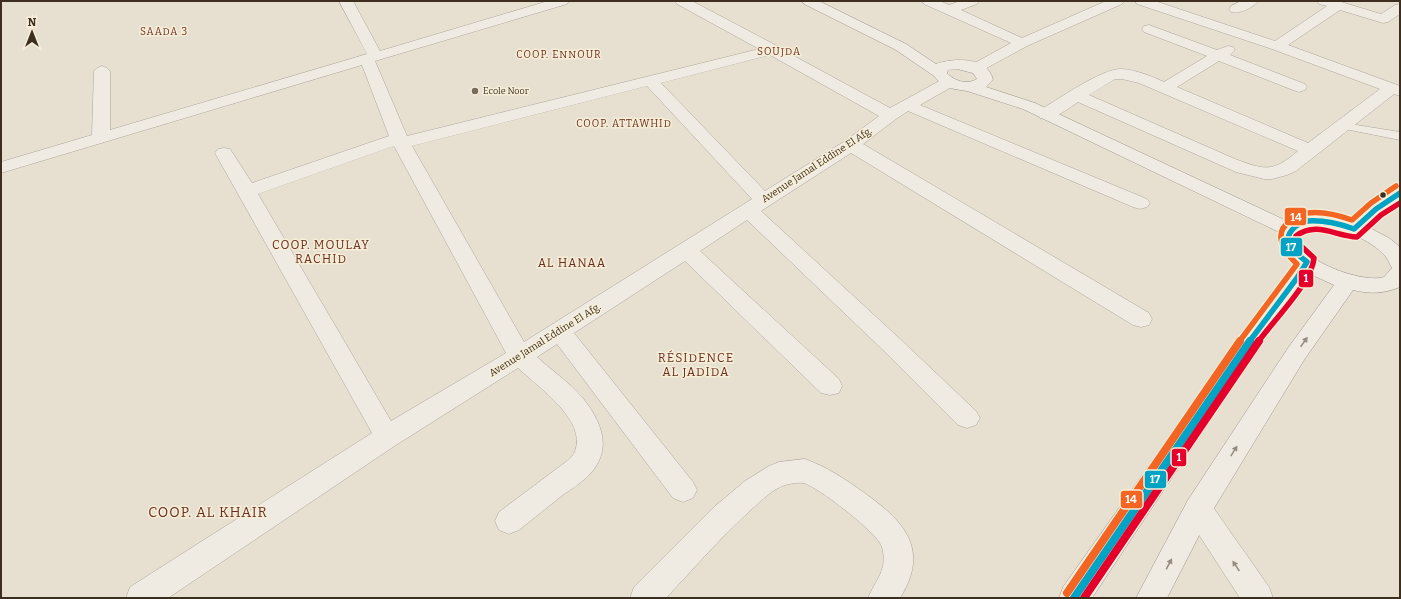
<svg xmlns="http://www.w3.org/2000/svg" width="1401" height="599" viewBox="0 0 1401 599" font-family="Bitter,serif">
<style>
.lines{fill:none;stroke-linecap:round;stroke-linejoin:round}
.lane-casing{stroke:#ada599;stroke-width:1}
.street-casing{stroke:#ada599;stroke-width:1}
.secondary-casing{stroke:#9c958a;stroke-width:1}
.lane{fill:#efebe3;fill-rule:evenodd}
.street{fill:#efebe3;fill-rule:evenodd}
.secondary{fill:#efebe3;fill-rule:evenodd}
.bus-1-far1-casing{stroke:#f7eed8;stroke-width:8}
.bus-1-casing{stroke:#f7eed8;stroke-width:10}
.bus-2-far1-casing{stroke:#f7eed8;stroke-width:8}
.bus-2-casing{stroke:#f7eed8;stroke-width:10}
.bus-3-far1-casing{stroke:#f7eed8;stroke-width:8}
.bus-3-casing{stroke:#f7eed8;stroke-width:10}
.bus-1-far1{stroke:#03a3c5;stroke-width:5.5}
.bus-1{stroke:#03a3c5;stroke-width:8}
.bus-2-far1{stroke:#e4002b;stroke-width:5.5}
.bus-2{stroke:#e4002b;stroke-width:8}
.bus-3-far1{stroke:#f26522;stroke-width:5.5}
.bus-3{stroke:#f26522;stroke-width:8}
.oneway{fill:#968c82}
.poi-dot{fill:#786c5e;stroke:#f7eed8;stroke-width:1.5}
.bus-dot{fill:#3d2e20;stroke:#f7eed8;stroke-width:1.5}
.labels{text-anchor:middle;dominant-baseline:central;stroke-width:3;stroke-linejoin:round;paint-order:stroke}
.far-poi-label{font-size:9px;fill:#3d2e20;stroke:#f7eed8;text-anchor:start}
.far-quarter-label{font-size:10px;letter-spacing:1px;fill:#6b2e1e;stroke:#f7eed8}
.street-label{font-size:10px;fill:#3d2e20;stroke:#f7eed8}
.quarter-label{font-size:12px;letter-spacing:1px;fill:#6b2e1e;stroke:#f7eed8}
.near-quarter-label{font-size:14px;letter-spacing:1px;fill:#6b2e1e;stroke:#f7eed8}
.line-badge{stroke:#f7eed8;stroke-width:1.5}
.badge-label{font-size:11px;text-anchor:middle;font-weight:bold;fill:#fff}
</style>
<rect width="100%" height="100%" fill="#e7e0d1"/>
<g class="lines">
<defs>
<path id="lane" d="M1344 123 1400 132V140L1340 128 1338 126 1340 124Z"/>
<g id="street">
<path d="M339 1H353L380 51 548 1H569L567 4 375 61 407 136 759 49 677 4 675 1H692L779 47 781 49 890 108 943 79 949 77 955 79 957 82 955 85 920 105 1147 199 1150 203 1147 207 1140 209 1133 207 908 111 896 119 863 144 1149 313 1152 319 1149 325 1141 327 1133 325 851 153 761 211 899 338 976 411 980 418 976 425 967 428 958 425 883 350 747 220 700 251 839 379 842 386 839 393 830 395 821 393 685 261 574 333 693 482 697 490 693 498 683 502 673 498 557 344 537 357C551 370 569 382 582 397 603 423 614 452 586 478 579 484 572 489 564 494 549 506 534 518 519 530L509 534 499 530 495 521 499 512 567 461C570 458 574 455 575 451 587 420 538 387 518 368L396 445 168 598H126L130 587 372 433 215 153 218 149 224 148 230 149 252 183 389 136 362 65 1 173V162L92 135 94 71 97 68 102 66 107 68 110 71V130L367 54ZM770 55 879 116 845 141 765 191 661 83ZM647 86 752 199 524 342 412 146ZM394 146 506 353 391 421 258 194Z"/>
<path d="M922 1H940L949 5 960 1H979L977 4 961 10 1022 38 1106 1H1124L1122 4 1027 46 981 71 976 73 971 71 968 68 971 65 1011 43 924 4Z"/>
<path d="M1135 1H1155L1275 41 1327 6 1319 4 1317 1H1338L1381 14 1395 5 1400 4V14L1388 22 1383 23 1340 10 1288 45 1400 86V96L1394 94 1296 171 1287 175 1272 179H1264L1236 172 1078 102C1067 109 1054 121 1040 118L1038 114 1040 110C1059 99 1102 68 1122 69 1136 70 1151 76 1164 82L1207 56 1144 32 1142 29 1144 26 1149 25 1217 50 1228 46 1233 47 1235 50 1230 55 1305 84 1307 87 1305 90 1299 92 1293 90 1219 61 1177 87 1308 143 1380 89 1272 49 1137 4ZM1115 79H1122L1139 83 1298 151C1272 173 1265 170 1235 159L1089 95Z"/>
<path d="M1241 1H1258C1253 8 1240 14 1231 12L1229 9 1231 6Z"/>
<path d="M805 459C827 467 845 479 863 492 903 520 931 549 900 598H868C876 579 888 570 882 547 879 534 816 485 803 483 798 482 789 484 785 485 773 489 762 500 753 508 722 536 694 568 666 598H630L634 587 714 507 745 481 769 466 779 462Z"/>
<path d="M1198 497 1208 500 1269 587 1273 598H1240L1188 518 1184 509 1188 500Z"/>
</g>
<path id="secondary" d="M802 1H819L906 44 936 64C953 58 988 56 993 80L986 87 1035 103 1289 222C1309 211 1331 214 1351 221 1365 208 1381 192 1400 187V202L1383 213 1368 227 1389 238 1400 247V287C1383 294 1370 294 1353 290L1304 360 1208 518 1167 598H1136L1188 500 1288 348 1334 285 1310 274 1269 331 1092 598H1059L1063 587 1253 319 1295 264C1287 257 1274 245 1279 232L1023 109 967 91 954 89 942 85 934 76 896 50 804 4ZM957 69 973 73 977 79C967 85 954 81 947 73L948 70ZM1316 227C1340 228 1370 238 1386 257 1389 261 1390 265 1392 268L1384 277C1364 284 1294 260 1298 234 1304 229 1309 227 1316 227Z"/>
</defs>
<use href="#lane" class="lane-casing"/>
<use href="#street" class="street-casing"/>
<use href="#secondary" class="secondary-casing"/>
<use href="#lane" class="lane"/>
<use href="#street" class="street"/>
<use href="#secondary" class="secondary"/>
<defs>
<path id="bus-1-far1" d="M1249 342 1297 278 1307 262C1298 255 1281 242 1292 230 1296 225 1301 222 1308 221 1323 220 1340 224 1354 229L1376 209 1400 193"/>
<path id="bus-1" d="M1074 598 1250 341"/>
<path id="bus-2-far1" d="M1258 342C1273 321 1312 282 1314 258L1301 246 1296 236C1317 221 1335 236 1357 237L1381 215 1400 203"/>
<path id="bus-2" d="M1084 598 1259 341"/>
<path id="bus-3-far1" d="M1239 342 1297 264C1284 252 1272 234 1290 221 1295 217 1300 214 1307 213 1322 211 1338 215 1352 220L1371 203 1396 186"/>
<path id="bus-3" d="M1067 593 1240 341"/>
</defs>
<use href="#bus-1-far1" class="bus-1-far1-casing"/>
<use href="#bus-1" class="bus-1-casing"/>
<use href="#bus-2-far1" class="bus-2-far1-casing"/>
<use href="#bus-2" class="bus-2-casing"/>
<use href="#bus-3-far1" class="bus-3-far1-casing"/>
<use href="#bus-3" class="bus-3-casing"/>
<use href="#bus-1-far1" class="bus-1-far1"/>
<use href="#bus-1" class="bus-1"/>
<use href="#bus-2-far1" class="bus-2-far1"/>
<use href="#bus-2" class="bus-2"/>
<use href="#bus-3-far1" class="bus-3-far1"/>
<use href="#bus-3" class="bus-3"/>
</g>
<defs><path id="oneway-solid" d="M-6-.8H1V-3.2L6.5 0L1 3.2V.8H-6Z"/></defs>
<g class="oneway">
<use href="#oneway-solid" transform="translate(1304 342) rotate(-55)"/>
<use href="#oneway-solid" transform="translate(1234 451) rotate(-58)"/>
<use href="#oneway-solid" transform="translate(1169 564) rotate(-62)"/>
<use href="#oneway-solid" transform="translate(1236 566) rotate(-124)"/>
</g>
<circle class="poi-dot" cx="475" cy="91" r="4"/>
<circle class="bus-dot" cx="1383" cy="195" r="3.5"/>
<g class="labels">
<g class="far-poi-label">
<text x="483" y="91">Ecole Noor</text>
</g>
<g class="far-quarter-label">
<text x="164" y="32">SAADA 3</text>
<text x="779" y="52">SOUJDA</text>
<text x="559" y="55">COOP. ENNOUR</text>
<text x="624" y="124">COOP. ATTAWHID</text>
</g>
<g class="street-label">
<text transform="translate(817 165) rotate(-33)">Avenue Jamal Eddine El Afg.</text>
<text transform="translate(545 340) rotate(-32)">Avenue Jamal Eddine El Afg.</text>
</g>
<g class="quarter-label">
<text x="321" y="245">COOP. MOULAY<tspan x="321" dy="14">RACHID</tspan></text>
<text x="572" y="263">AL HANAA</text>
<text x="696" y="358">RÉSIDENCE<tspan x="696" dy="14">AL JADIDA</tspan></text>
</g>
<g class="near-quarter-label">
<text x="208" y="512">COOP. AL KHAIR</text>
</g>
</g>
<g class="line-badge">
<rect x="1284" y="207" width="23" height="19" rx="4" fill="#f26522"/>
<rect x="1280" y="237" width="23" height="20" rx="4" fill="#03a3c5"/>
<rect x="1298" y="269" width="16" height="19" rx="4" fill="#e4002b"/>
<rect x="1171" y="448" width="16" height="19" rx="4" fill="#e4002b"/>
<rect x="1144" y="470" width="23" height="19" rx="4" fill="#03a3c5"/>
<rect x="1120" y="490" width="23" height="19" rx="4" fill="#f26522"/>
</g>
<g class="badge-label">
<text x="1296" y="221">14</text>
<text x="1291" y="251">17</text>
<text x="1306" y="282">1</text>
<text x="1179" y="461">1</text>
<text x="1155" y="483">17</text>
<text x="1131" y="503">14</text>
</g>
<rect width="1401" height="599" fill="none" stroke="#3d2e20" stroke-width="4"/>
<g transform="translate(32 32)" stroke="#f7eed8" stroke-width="3" paint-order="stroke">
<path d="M0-3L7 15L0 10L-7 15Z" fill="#3d2e20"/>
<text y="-6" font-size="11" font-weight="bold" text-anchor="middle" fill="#3d2e20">N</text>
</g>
</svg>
